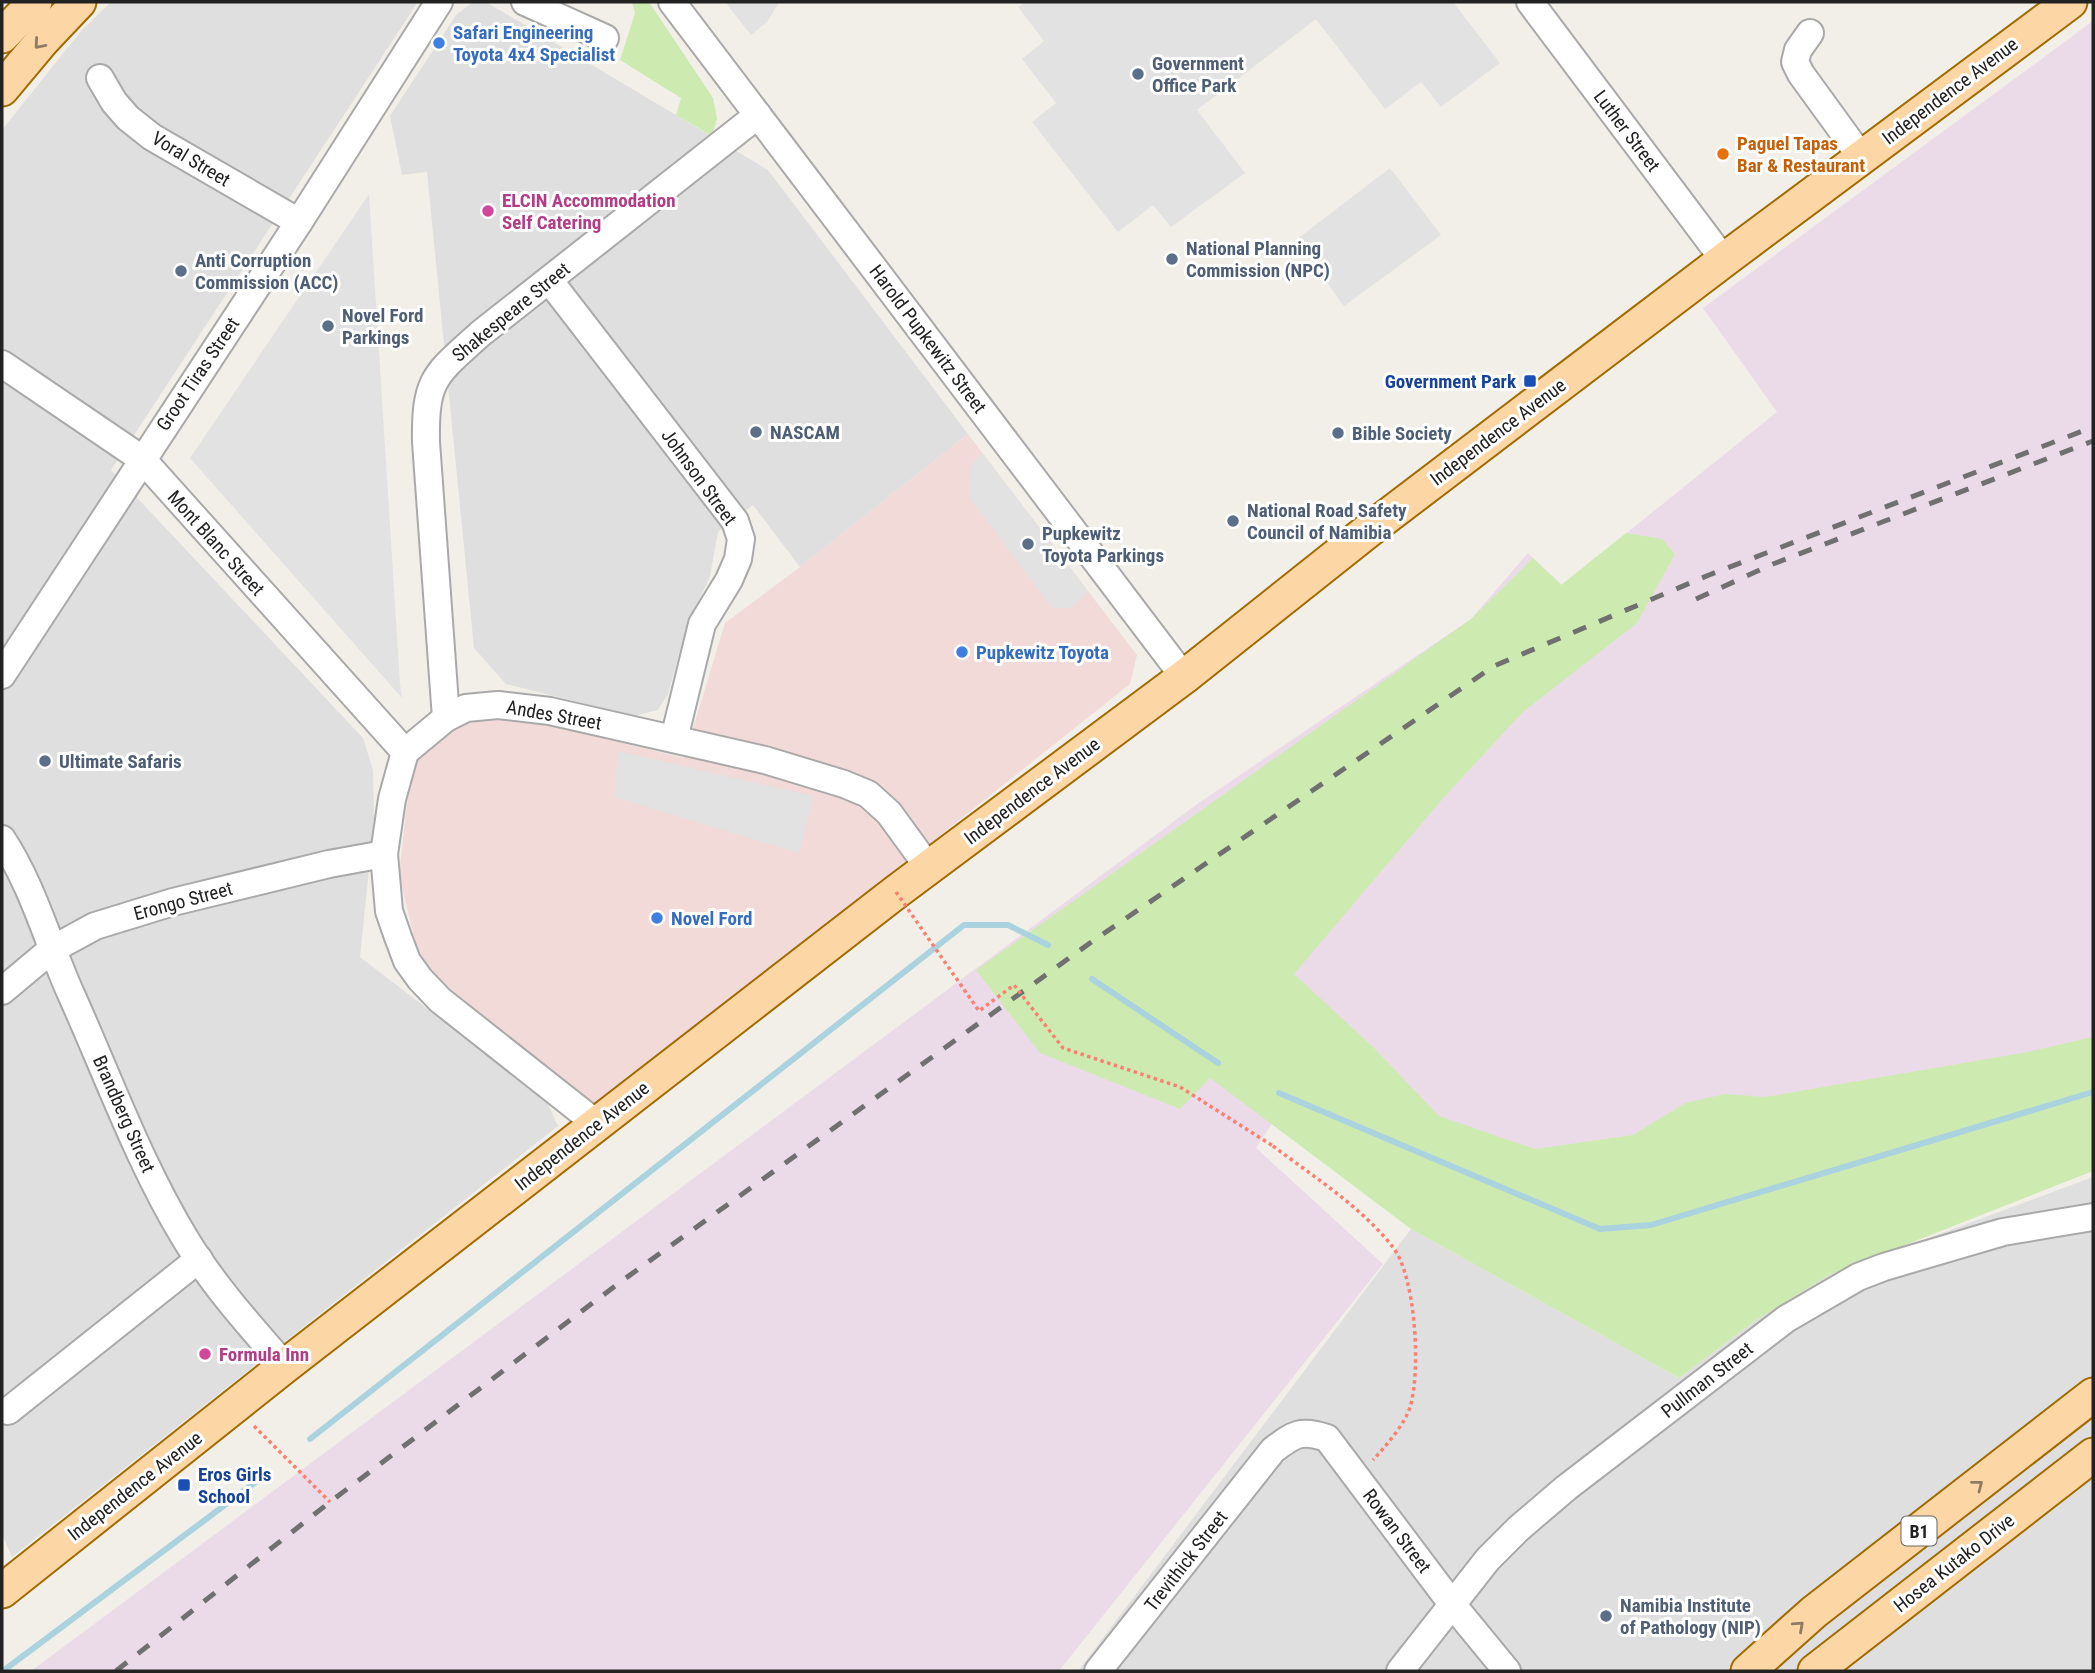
<svg xmlns="http://www.w3.org/2000/svg" width="2095" height="1673" viewBox="0 0 2095 1673" font-family="'Roboto Condensed',sans-serif">
<style>
.residential{fill:#e0dfdf}
.commercial{fill:#f2dad9}
.industrial{fill:#ebdbe8}
.grass{fill:#cdebb0}
.parking{fill:#e2e2e2}
.lines{fill:none;stroke-linecap:round;stroke-linejoin:round}
.stream{stroke:#aad3df;stroke-width:6}
.minor-casing{stroke:#a9a9a9;stroke-width:30}
.major-casing{stroke:#a06b00;stroke-width:37}
.path{stroke:#fa8072;stroke-width:3.5;stroke-dasharray:3.5 3.5;stroke-linecap:butt}
.minor{stroke:#fff;stroke-width:26}
.major{stroke:#fcd6a4;stroke-width:33}
.rail{stroke:#707070;stroke-width:5;stroke-dasharray:14 14;stroke-linecap:butt}
.path-bridge{stroke:#fa8072;stroke-width:3.5;stroke-dasharray:3.5 3.5;stroke-linecap:butt}
.oneway{stroke:#8f7c63}
.shop-dot{fill:#3f7fe0;stroke:#fff;stroke-width:2.5}
.service-dot{fill:#5c6f8a;stroke:#fff;stroke-width:2.5}
.food-dot{fill:#e8710a;stroke:#fff;stroke-width:2.5}
.hotel-dot{fill:#d1479c;stroke:#fff;stroke-width:2.5}
.transit-dot{fill:#1a4fb4;stroke:#fff;stroke-width:2.5}
.labels{text-anchor:middle;dominant-baseline:central;stroke-width:6;stroke-linejoin:round;paint-order:stroke}
.shield{fill:#fff;stroke:#646464;stroke-width:2}
.shield-label{font-size:18px;font-weight:bold;fill:#222}
.shop-label{font-size:19px;font-weight:bold;fill:#366cbe;stroke:#fff;text-anchor:start}
.service-label{font-size:19px;font-weight:bold;fill:#4e5e75;stroke:#fff;text-anchor:start}
.street-label{font-size:19px;fill:#222;stroke:#fff}
.food-label{font-size:19px;font-weight:bold;fill:#c56008;stroke:#fff;text-anchor:start}
.hotel-label{font-size:19px;font-weight:bold;fill:#b23c85;stroke:#fff;text-anchor:start}
.transit-label{font-size:19px;font-weight:bold;fill:#164399;stroke:#fff;text-anchor:end}
</style>
<rect width="100%" height="100%" fill="#f2efe9"/>
<g class="residential">
<path d="M111 2H418L111 470 363 738 373 770 374 820 360 957 546 1100 558 1126 12 1557 2 1534V130L81 31Z"/>
<path d="M473 2H486L768 170 968 434 800 567 753 505 718 532 710 576 685 632 668 694 658 710 635 716 506 684 474 648 427 172 402 175 390 116 456 15Z"/>
<path d="M2093 1177V1671H1078L1411 1229 1679 1378 1756 1320 1829 1275Z"/>
</g>
<path class="commercial" d="M968 434 1137 655 1130 684 595 1110 438 978 417 949 399 875 412 760 456 726 490 719 552 726 684 758 725 623 800 567Z"/>
<path class="industrial" d="M2093 21V1108L1615 1226 1284 1105 1256 1148 1383 1264 1059 1671H31L1200 802 1471 619 1528 553 1562 585 1777 412 1703 308Z"/>
<g class="grass">
<path d="M632 2H649L713 98 717 119 712 136 676 115 681 98 620 60 635 13Z"/>
<path d="M1626 533 1662 539 1675 554 1637 623 1523 712 1445 796 1294 974 1374 1048 1439 1116 1535 1149 1633 1135 1685 1103 1725 1094 1765 1097 2028 1052 2093 1037V1171L1829 1275 1756 1320 1679 1378 1411 1229 1210 1078 1180 1109 1040 1053 976 970 1471 619 1533 558 1561 585Z"/>
</g>
<g class="parking">
<path d="M725 2H779L767 22 751 35Z"/>
<path d="M1025 2H1453L1500 63 1441 107 1421 82 1385 109 1316 19 1197 110 1245 173 1171 227 1153 205 1118 232 1032 122 1056 103 1022 59 1044 41 1018 7Z"/>
<path d="M1390 168 1441 235 1344 306 1296 240Z"/>
<path d="M369 194 400 684 402 698 190 458Z"/>
<path d="M982 453 1088 591 1071 608H1052L969 497 970 467Z"/>
<path d="M618 751 813 796 799 853 614 797Z"/>
</g>
<g class="lines">
<g class="stream">
<path d="M1092 979 1218 1063"/>
<path d="M1279 1093 1600 1229 1651 1225 2093 1092"/>
<path d="M310 1439 964 925H1008L1048 945"/>
<path d="M3 1671 257 1481"/>
</g>
<defs>
<g id="minor">
<path d="M525 2 605 38"/>
<path d="M672 2 1184 677"/>
<path d="M1530 2 1724 260"/>
<path d="M1810 33 1798 50 1795 62 1801 74 1862 158"/>
<path d="M100 78 114 102 128 118 152 137 299 222"/>
<path d="M549 280 735 521 741 539 738 559 729 580 702 624 674 739"/>
<path d="M2 364 142 459 405 752"/>
<path d="M2 675 299 222 439 2"/>
<path d="M446 718 426 442C425 378 435 375 480 334L758 115"/>
<path d="M2 839C33 886 48 943 71 994 108 1076 139 1163 186 1240 214 1286 250 1326 285 1366"/>
<path d="M2 991 51 950 95 926 173 902 329 864 384 854"/>
<path d="M597 1124 440 1000 420 979 407 961 398 937 389 911 384 854 392 799 405 752 446 718 466 708 498 705 550 711 765 760 844 784 868 794 889 813 929 868"/>
<path d="M8 1411 199 1259"/>
<path d="M1098 1671 1273 1450C1294 1434 1301 1429 1327 1438L1452 1604 1507 1671"/>
<path d="M1400 1671 1488 1559 1518 1529 1566 1488 1786 1319 1858 1277 1884 1267 2003 1232 2093 1217"/>
</g>
<g id="major">
<path d="M2 36 35 2"/>
<path d="M2 89 43 40 79 2"/>
<path d="M2 1591 285 1366 896 892 1184 677 1369 530 1724 260 2070 2"/>
<path d="M1748 1671 1814 1612 2093 1395"/>
<path d="M1815 1671 2093 1455"/>
</g>
</defs>
<use href="#minor" class="minor-casing"/>
<use href="#major" class="major-casing"/>
<g class="path">
<path d="M1273 1146C1314 1177 1360 1206 1392 1246 1416 1274 1421 1373 1410 1407 1405 1424 1385 1447 1373 1460"/>
<path d="M254 1426 330 1502"/>
</g>
<use href="#minor" class="minor"/>
<use href="#major" class="major"/>
<g class="rail">
<path d="M1696 599 1773 564 2093 441"/>
<path d="M116 1671 330 1502 619 1283 1090 943 1494 666 1709 575 2093 427"/>
</g>
<path class="path-bridge" d="M896 892 979 1011 1014 985 1063 1048 1180 1087 1273 1146"/>
</g>
<defs><path id="oneway-chevron" d="M-2-3.5L2.5 0L-2 3.5" fill="none" stroke-width="1.6" stroke-linecap="round" stroke-linejoin="round" transform="scale(1.75)"/></defs>
<g class="oneway">
<use href="#oneway-chevron" transform="translate(39 44) rotate(131)"/>
<use href="#oneway-chevron" transform="translate(1978 1485) rotate(-38)"/>
<use href="#oneway-chevron" transform="translate(1799 1626) rotate(-42)"/>
</g>
<g class="shop-dot">
<circle cx="439" cy="43" r="7"/>
<circle cx="962" cy="652" r="7"/>
<circle cx="657" cy="918" r="7"/>
</g>
<g class="service-dot">
<circle cx="1138" cy="74" r="7"/>
<circle cx="1172" cy="259" r="7"/>
<circle cx="181" cy="271" r="7"/>
<circle cx="328" cy="326" r="7"/>
<circle cx="756" cy="432" r="7"/>
<circle cx="1338" cy="433" r="7"/>
<circle cx="1233" cy="521" r="7"/>
<circle cx="1028" cy="544" r="7"/>
<circle cx="45" cy="761" r="7"/>
<circle cx="1606" cy="1616" r="7"/>
</g>
<circle class="food-dot" cx="1723" cy="154" r="7"/>
<g class="hotel-dot">
<circle cx="488" cy="211" r="7"/>
<circle cx="205" cy="1354" r="7"/>
</g>
<g class="transit-dot">
<rect x="1523" y="374" width="14" height="14" rx="3.5"/>
<rect x="177" y="1478" width="14" height="14" rx="3.5"/>
</g>
<g class="labels">
<rect class="shield" x="1901.5" y="1516.5" width="35" height="29" rx="5"/>
<g class="shield-label">
<text x="1919" y="1531">B1</text>
</g>
<g class="shop-label">
<text x="453" y="32">Safari Engineering<tspan x="453" dy="22">Toyota 4x4 Specialist</tspan></text>
<text x="976" y="652">Pupkewitz Toyota</text>
<text x="671" y="918">Novel Ford</text>
</g>
<g class="service-label">
<text x="1152" y="63">Government<tspan x="1152" dy="22">Office Park</tspan></text>
<text x="1186" y="248">National Planning<tspan x="1186" dy="22">Commission (NPC)</tspan></text>
<text x="195" y="260">Anti Corruption<tspan x="195" dy="22">Commission (ACC)</tspan></text>
<text x="342" y="315">Novel Ford<tspan x="342" dy="22">Parkings</tspan></text>
<text x="770" y="432">NASCAM</text>
<text x="1352" y="433">Bible Society</text>
<text x="1247" y="510">National Road Safety<tspan x="1247" dy="22">Council of Namibia</tspan></text>
<text x="1042" y="533">Pupkewitz<tspan x="1042" dy="22">Toyota Parkings</tspan></text>
<text x="59" y="761">Ultimate Safaris</text>
<text x="1620" y="1605">Namibia Institute<tspan x="1620" dy="22">of Pathology (NIP)</tspan></text>
</g>
<g class="street-label">
<text transform="translate(1950 91) rotate(-37)">Independence Avenue</text>
<text transform="translate(1627 131) rotate(53)">Luther Street</text>
<text transform="translate(191 159) rotate(31)">Voral Street</text>
<text transform="translate(511 312) rotate(-39)">Shakespeare Street</text>
<text transform="translate(928 339) rotate(53)">Harold Pupkewitz Street</text>
<text transform="translate(198 374) rotate(-56)">Groot Tiras Street</text>
<text transform="translate(1498 432) rotate(-37)">Independence Avenue</text>
<text transform="translate(699 477) rotate(54)">Johnson Street</text>
<text transform="translate(216 543) rotate(48)">Mont Blanc Street</text>
<text transform="translate(554 715) rotate(10)">Andes Street</text>
<text transform="translate(1032 791) rotate(-37)">Independence Avenue</text>
<text transform="translate(183 901) rotate(-15)">Erongo Street</text>
<text transform="translate(124 1114) rotate(66)">Brandberg Street</text>
<text transform="translate(582 1136) rotate(-38)">Independence Avenue</text>
<text transform="translate(1707 1380) rotate(-38)">Pullman Street</text>
<text transform="translate(135 1486) rotate(-38)">Independence Avenue</text>
<text transform="translate(1397 1531) rotate(53)">Rowan Street</text>
<text transform="translate(1186 1561) rotate(-52)">Trevithick Street</text>
<text transform="translate(1954 1563) rotate(-38)">Hosea Kutako Drive</text>
</g>
<g class="food-label">
<text x="1737" y="143">Paguel Tapas<tspan x="1737" dy="22">Bar &amp; Restaurant</tspan></text>
</g>
<g class="hotel-label">
<text x="502" y="200">ELCIN Accommodation<tspan x="502" dy="22">Self Catering</tspan></text>
<text x="219" y="1354">Formula Inn</text>
</g>
<g class="transit-label">
<text x="1516" y="381">Government Park</text>
<text x="198" y="1474" text-anchor="start">Eros Girls<tspan x="198" dy="22">School</tspan></text>
</g>
</g>
<rect width="2095" height="1673" fill="none" stroke="#222222" stroke-width="7"/>
</svg>
